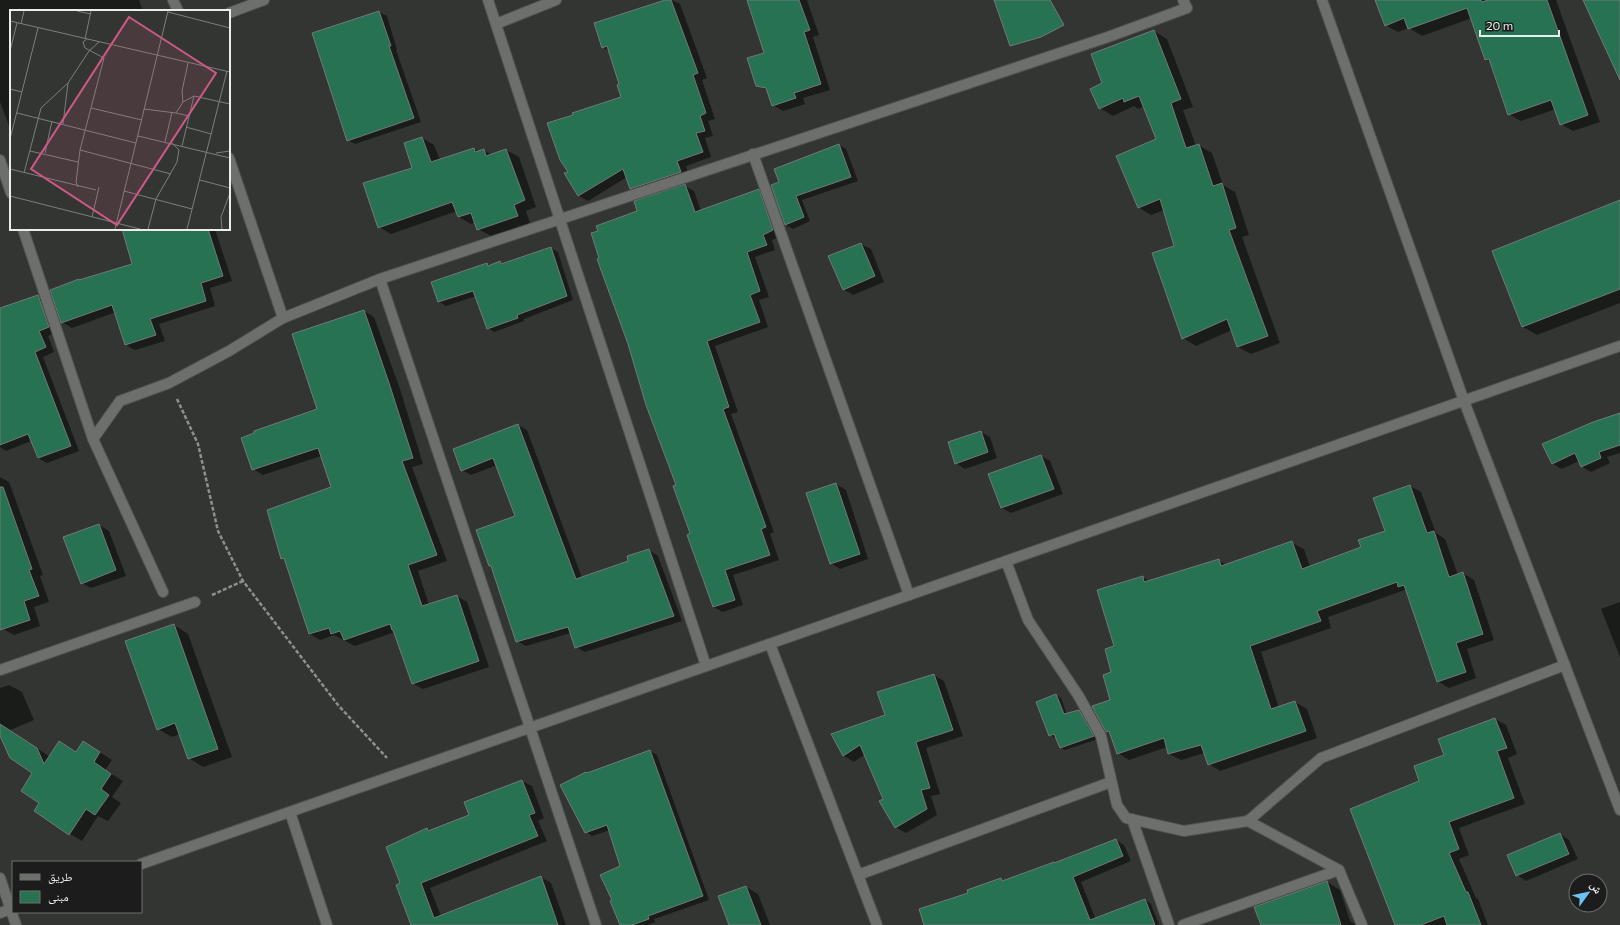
<svg xmlns="http://www.w3.org/2000/svg" width="1620" height="925" viewBox="0 0 1620 925" font-family="Commissioner,'Noto Naskh Arabic',sans-serif">
<style>
.shadow{fill:#0007}
.building{fill:#277253;stroke:#747876}
.lines{fill:none;stroke-linecap:round;stroke-linejoin:round}
.minor-casing{stroke:#505350;stroke-width:12}
.tertiary-casing{stroke:#505350;stroke-width:12}
.path{stroke:#8e908e;stroke-width:2.5;stroke-dasharray:4 2;stroke-linecap:butt}
.minor{stroke:#6d6f6c;stroke-width:10}
.tertiary{stroke:#6d6f6c;stroke-width:10}
.inset-road{fill:none;stroke:#7c7f7c;stroke-width:1}
.view{fill:#ce5886;fill-opacity:0.15;stroke:#ce5886;stroke-width:2}
.inset-edge{fill:none;stroke:#ebedeb;stroke-width:2}
</style>
<rect width="100%" height="100%" fill="#323532"/>
<g class="shadow">
<path d="M0 0H139L143 11H11V131L0 102Z"/>
<path d="M667 0H672L680 4 707 78 702 80 715 119 708 121 713 136 705 138 711 157 686 166 689 177 640 194 631 188 627 177 588 201 579 196 569 172 622 98 621 84 609 51 602 47Z"/>
<path d="M748 0H807L819 35 813 37 830 90 803 98 805 104 783 111 773 105 769 91 757 85 766 53Z"/>
<path d="M1376 0H1556L1600 122 1573 131 1561 124 1556 109 1521 121 1509 114 1491 62 1486 60 1472 18 1422 36 1409 28 1398 32 1385 25Z"/>
<path d="M379 12 387 16 397 50H396L421 122 355 144 348 140Z"/>
<path d="M1154 31 1167 39 1193 107 1183 110 1196 146 1198 145 1212 153 1223 185 1235 192 1249 235 1242 237 1280 343 1251 354 1238 347 1232 330 1196 346 1183 338 1175 246 1164 210 1151 215 1138 207 1158 139 1144 106 1138 109 1134 106 1113 116 1100 108 1103 84Z"/>
<path d="M422 138 434 145 440 160 474 149 479 151 483 150 492 155 506 150 519 157 536 207 526 211 530 223 491 236 478 229 475 222 471 224 459 217 457 211 391 234 379 227 414 168Z"/>
<path d="M839 145 846 149 858 181 802 200 810 221 793 229 786 225 780 183Z"/>
<path d="M685 186 694 191 701 211 758 190 768 196 782 236 772 240 775 250 755 257 769 297 759 300 768 327 715 346 738 412 731 414 774 532 770 534 779 560 733 575 743 605 723 612 713 607 706 583 703 582 688 535 692 534 677 485 600 258 638 212Z"/>
<path d="M1620 204V303L1537 335 1523 327Z"/>
<path d="M123 229H215L232 281 210 288 215 306 159 324 165 341 135 350 126 345 116 312 72 328 62 322 134 264Z"/>
<path d="M861 244 871 249 884 282 853 295 843 289 830 257Z"/>
<path d="M551 248 558 252 573 300 524 319V321L494 332 488 328 476 296 446 306 439 302 487 264 490 266 500 262 503 264Z"/>
<path d="M38 296 47 301 57 332 48 336 54 352 43 357 79 451 47 463 38 458 31 441 6 451 0 447V309Z"/>
<path d="M364 311 374 317 400 389 423 464 412 467 447 561 418 571 429 605 457 596 467 602 489 667 423 689 412 683 395 632 355 646 334 635 320 640 310 634 286 561 282 558 332 488 321 456 263 475 253 469 319 410Z"/>
<path d="M1620 414V453L1607 457 1610 463 1591 472 1581 466 1579 461 1562 469 1553 464 1544 444Z"/>
<path d="M518 425 527 430 582 578 630 562 649 550 658 556 682 621 585 652 576 647 571 633 526 646 517 641 492 567 490 566 516 516 497 465 471 475 462 470Z"/>
<path d="M981 432 990 437 997 458 965 469 956 463Z"/>
<path d="M1041 456 1050 461 1063 494 1011 513 1002 508Z"/>
<path d="M0 477 9 482 43 575 40 576 49 602 34 607 40 626 14 635 3 629 0 620Z"/>
<path d="M836 484 846 490 868 559 840 569 831 563Z"/>
<path d="M1410 486 1421 492 1436 533 1445 539 1458 575 1463 573 1474 580 1494 640 1467 649 1476 678 1449 688 1437 681 1407 590H1405L1328 617 1331 628 1261 652 1279 708 1295 702 1307 709 1317 738 1220 771 1209 764 1205 753 1181 760 1169 754 1167 747 1129 760 1118 753 1111 734 1107 731 1112 701 1116 647 1142 577 1150 581 1218 560 1227 565 1292 543 1304 549 1310 567 1362 548 1386 532Z"/>
<path d="M99 525 109 531 126 576 91 588 82 583Z"/>
<path d="M1620 602V657L1601 609Z"/>
<path d="M174 625 188 634 232 757 203 767 189 758 180 734 172 737 158 729Z"/>
<path d="M934 675 944 681 963 736 926 748 940 794 931 796 937 815 906 833 895 827 865 754 854 762 844 756 833 735 886 716Z"/>
<path d="M9 685 22 692 34 720 10 730 50 757 60 742 77 752 84 742 112 760 105 770 123 781 112 797 121 803 108 821 98 816 82 841 70 834 40 803 34 773 0 734V688Z"/>
<path d="M1056 695 1061 698 1067 715 1079 711 1083 714 1098 739 1065 750 1061 748 1057 737 1055 738 1050 735Z"/>
<path d="M1495 719 1506 725 1517 754 1508 758 1525 804 1459 828 1469 855 1459 859 1476 898 1478 899 1488 925H1396L1421 782 1446 756Z"/>
<path d="M650 751 657 755 709 900 654 919 655 922 648 925H621V867L610 830 592 836 586 832 588 774Z"/>
<path d="M522 781 532 786 544 818 538 821 547 841 430 888 441 916 541 877 551 883 566 925H411L401 884 427 829 430 831 470 815Z"/>
<path d="M1560 834 1569 840 1578 859 1526 881 1517 875Z"/>
<path d="M1116 840 1124 845 1131 861 1081 882 1098 925H926L969 894 1001 879 1004 881Z"/>
<path d="M1327 882 1340 890 1350 921 1356 925H1261Z"/>
<path d="M746 887 758 894 770 925H730Z"/>
<path d="M1145 900 1151 904 1159 925H1122Z"/>
</g>
<g class="building">
<path d="M665 0H671L698 73 693 75 706 113 700 116 705 131 696 133 703 152 677 161 681 172 630 189 623 169 578 196 564 173 568 172 560 160 547 123 573 115 572 113 621 97 617 85 619 84 607 46 602 48 594 23Z"/>
<path d="M747 0H799L810 30 804 32 821 84 794 93 796 98 772 106 766 88 756 86 747 58 764 53Z"/>
<path d="M994 0H1050L1064 25 1041 37 1010 46Z"/>
<path d="M1375 0H1481L1482 2 1488 0H1547L1588 115 1560 125 1551 100 1508 115 1489 59 1485 60 1467 8 1408 29 1404 18 1385 26Z"/>
<path d="M1583 0H1620V80Z"/>
<path d="M379 11 391 46H389L414 118 347 141 312 33Z"/>
<path d="M1154 30 1181 99 1171 103 1186 148 1199 144 1213 186 1222 183 1236 228 1229 230 1268 336 1237 347 1227 319 1182 339 1152 253 1174 246 1160 199 1138 208 1116 156 1156 139 1139 96 1124 102 1123 98 1099 109 1090 89 1102 83 1091 54Z"/>
<path d="M422 137 431 162 474 148 475 152 484 149 486 156 506 149 525 200 514 205 518 216 477 230 471 213 458 217 452 202 378 228 363 183 412 168 404 143Z"/>
<path d="M839 144 851 177 796 196 804 217 785 225 771 185 779 182 774 169Z"/>
<path d="M685 184 695 212 759 189 773 230 763 235 767 245 747 252 760 291 750 295 760 322 707 341 729 407 723 409 766 527 761 529 770 555 725 570 735 600 713 607 687 535 690 533 673 486 676 485 646 405 628 344 597 259 599 258 591 233 598 231 596 226 637 211 634 201Z"/>
<path d="M1620 200V289L1522 327 1492 251Z"/>
<path d="M122 229H208L223 276 201 283 206 301 150 319 156 335 125 345 112 305 61 323 50 290 79 279V280L132 264Z"/>
<path d="M861 243 875 276 843 290 828 256Z"/>
<path d="M551 247 567 296 517 315 518 318 487 329 473 291 438 302 431 282 487 263 488 266 500 261 501 264Z"/>
<path d="M38 295 49 327 39 331 46 347 35 352 71 446 38 458 28 434 0 445V308Z"/>
<path d="M364 310 389 383 413 458 402 461 437 555 408 565 422 606 457 595 479 661 412 684 393 630H392L390 624 344 640 340 631 331 634 329 628 309 634 284 558 281 559 267 510 331 487 318 448 252 470 241 438 254 433V431L317 409 292 334Z"/>
<path d="M1620 413V445L1599 452 1601 458 1581 467 1575 453 1552 464 1542 444 1593 422Z"/>
<path d="M518 424 576 579 628 561 627 556 649 549 674 616 575 648 568 627 516 642 491 566H489L476 530 515 516 493 458 461 471 453 449Z"/>
<path d="M981 431 988 452 955 464 948 442Z"/>
<path d="M1041 455 1054 489 1001 508 988 474Z"/>
<path d="M836 483 860 554 830 564 806 493Z"/>
<path d="M1410 485 1427 533 1434 531 1449 577 1463 572 1483 634 1456 643 1466 672 1437 682 1404 585 1398 587 1397 582 1317 611 1321 621 1250 646 1271 709 1295 701 1306 731 1208 765 1201 745 1168 754 1164 738 1117 754 1109 731 1106 732 1092 706 1110 700 1103 675 1111 672 1105 649 1114 646 1097 590 1143 576 1144 582 1219 559 1221 566 1292 541 1302 569 1361 547 1358 540 1385 531 1373 498Z"/>
<path d="M0 487H3L32 569 29 570 39 596 24 601 30 620 0 630Z"/>
<path d="M99 524 116 570 81 584 63 537Z"/>
<path d="M174 624 218 749 188 759 175 723 157 730 125 641Z"/>
<path d="M934 674 953 730 916 742 930 788 921 790 927 809 895 828 879 801 883 799 860 745 843 756 831 734 885 715 877 692Z"/>
<path d="M1056 694 1064 714 1079 710 1094 736 1060 748 1054 734 1049 736 1036 702Z"/>
<path d="M1495 718 1507 748 1497 751 1514 798 1449 822 1459 849 1449 853 1466 892H1468L1481 925H1447L1444 916 1421 925H1395L1350 809 1419 781 1414 766 1444 755 1438 739Z"/>
<path d="M0 724 37 748 44 764 59 741 76 752 83 741 100 752 94 762 111 774 101 789 109 795 95 815 86 809 69 835 34 811 39 803 21 791 32 773 10 758 0 736Z"/>
<path d="M650 750 703 896 648 916 649 919 632 925H620L610 901 612 900 600 875 620 866 607 825 585 833 560 785 586 772 587 773Z"/>
<path d="M522 780 535 813 529 815 538 836 421 883 434 918 541 876 558 925H411L396 885 400 883 386 847 427 828 428 831 469 815 464 802Z"/>
<path d="M1560 833 1569 854 1516 876 1507 855Z"/>
<path d="M1116 839 1123 856 1073 877 1090 920 1145 899 1155 925H924L919 909 968 893 967 890 1001 878 1002 881 1054 862V863Z"/>
<path d="M1327 881 1341 925H1261L1254 907Z"/>
<path d="M746 886 761 925H729L718 896Z"/>
</g>
<g class="lines">
<defs>
<g id="minor">
<path d="M173 0 178 11"/>
<path d="M488 0 706 666"/>
<path d="M229 13 264 0"/>
<path d="M496 24 556 0"/>
<path d="M753 154 909 595"/>
<path d="M229 158 283 318"/>
<path d="M0 160 11 193"/>
<path d="M23 229 93 439 163 592"/>
<path d="M380 279 596 925"/>
<path d="M93 439 120 401 169 383 229 351 283 318 380 279 1108 37 1187 8 1183 0"/>
<path d="M1006 561 1028 620 1078 695 1101 736 1117 805 1126 818 1184 831 1248 821 1339 870 1362 925"/>
<path d="M770 644 877 925"/>
<path d="M0 670 195 602"/>
<path d="M290 812 327 925"/>
<path d="M1132 819 1169 925"/>
<path d="M1248 821 1321 758 1565 665"/>
<path d="M858 875 1111 782"/>
<path d="M0 878 16 925"/>
<path d="M1183 925 1339 870"/>
</g>
<g id="tertiary">
<path d="M1322 0 1464 401 1620 810"/>
<path d="M141 864 1620 346"/>
<path d="M0 913 13 908"/>
</g>
</defs>
<use href="#minor" class="minor-casing"/>
<use href="#tertiary" class="tertiary-casing"/>
<g class="path">
<path d="M177 399 198 444 218 531 243 581 338 705 387 758"/>
<path d="M212 595 243 581"/>
</g>
<use href="#minor" class="minor"/>
<use href="#tertiary" class="tertiary"/>
</g>
<g transform="translate(10 10)">
<rect width="220" height="220" fill="#323532"/>
<path class="inset-road" d="M67 1 81 4M158 2 220 18M0 11 220 62M11 14 14 1M75 29 81 1M0 41 7 13M0 79 12 82M173 92 172 81 178 53M81 98 132 110M134 99 166 103 173 92 184 86 220 94M7 103 126 133M166 103 179 106M53 114 58 73M176 117 201 124M128 126 220 148M0 129 28 18M155 132 162 102M172 136 184 86M70 140 161 164M20 141 68 152M35 143 42 111M206 143 220 141M0 159 86 180M14 163 31 98 58 73 79 41 89 32M190 170 220 178M68 177 66 172 70 140 94 48 75 38 73 32 77 29M114 181 182 199M0 186 130 219M82 207 89 177M105 219 158 1M138 219 146 189 167 152 169 140 162 133M177 219 217 61M212 219 211 207 220 183"/>
<path class="view" d="M119 7 206 63 107 215 21 159Z"/>
<rect width="220" height="220" class="inset-edge"/>
</g>
<rect x="12" y="861" width="130" height="52" fill="#1b1c1b" stroke="#6e706e"/>
<rect x="20" y="874" width="20" height="6" fill="#6d6f6c" stroke="#6e706e"/>
<text x="48" y="881" font-size="12" fill="#ebedeb">طريق</text>
<rect x="20" y="891" width="20" height="12" fill="#277253" stroke="#6e706e"/>
<text x="48" y="901" font-size="12" fill="#ebedeb">مبنى</text>
<g transform="translate(1588 893) rotate(57)"><circle r="19" fill="#1b1c1b" stroke="#6e706e"/>
<path d="M0-3L7 15L0 10L-7 15Z" fill="#6cc3f2"/>
<text y="-6" font-size="11" font-weight="bold" text-anchor="middle" fill="#ebedeb">ش</text>
</g>
<path d="M1480 30v6h79v-6" fill="none" stroke="#ebedeb" stroke-width="2"/>
<text x="1486" y="30" font-size="12" fill="#ebedeb" stroke="#1b1c1b" stroke-width="3" paint-order="stroke">20 m</text>
</svg>
